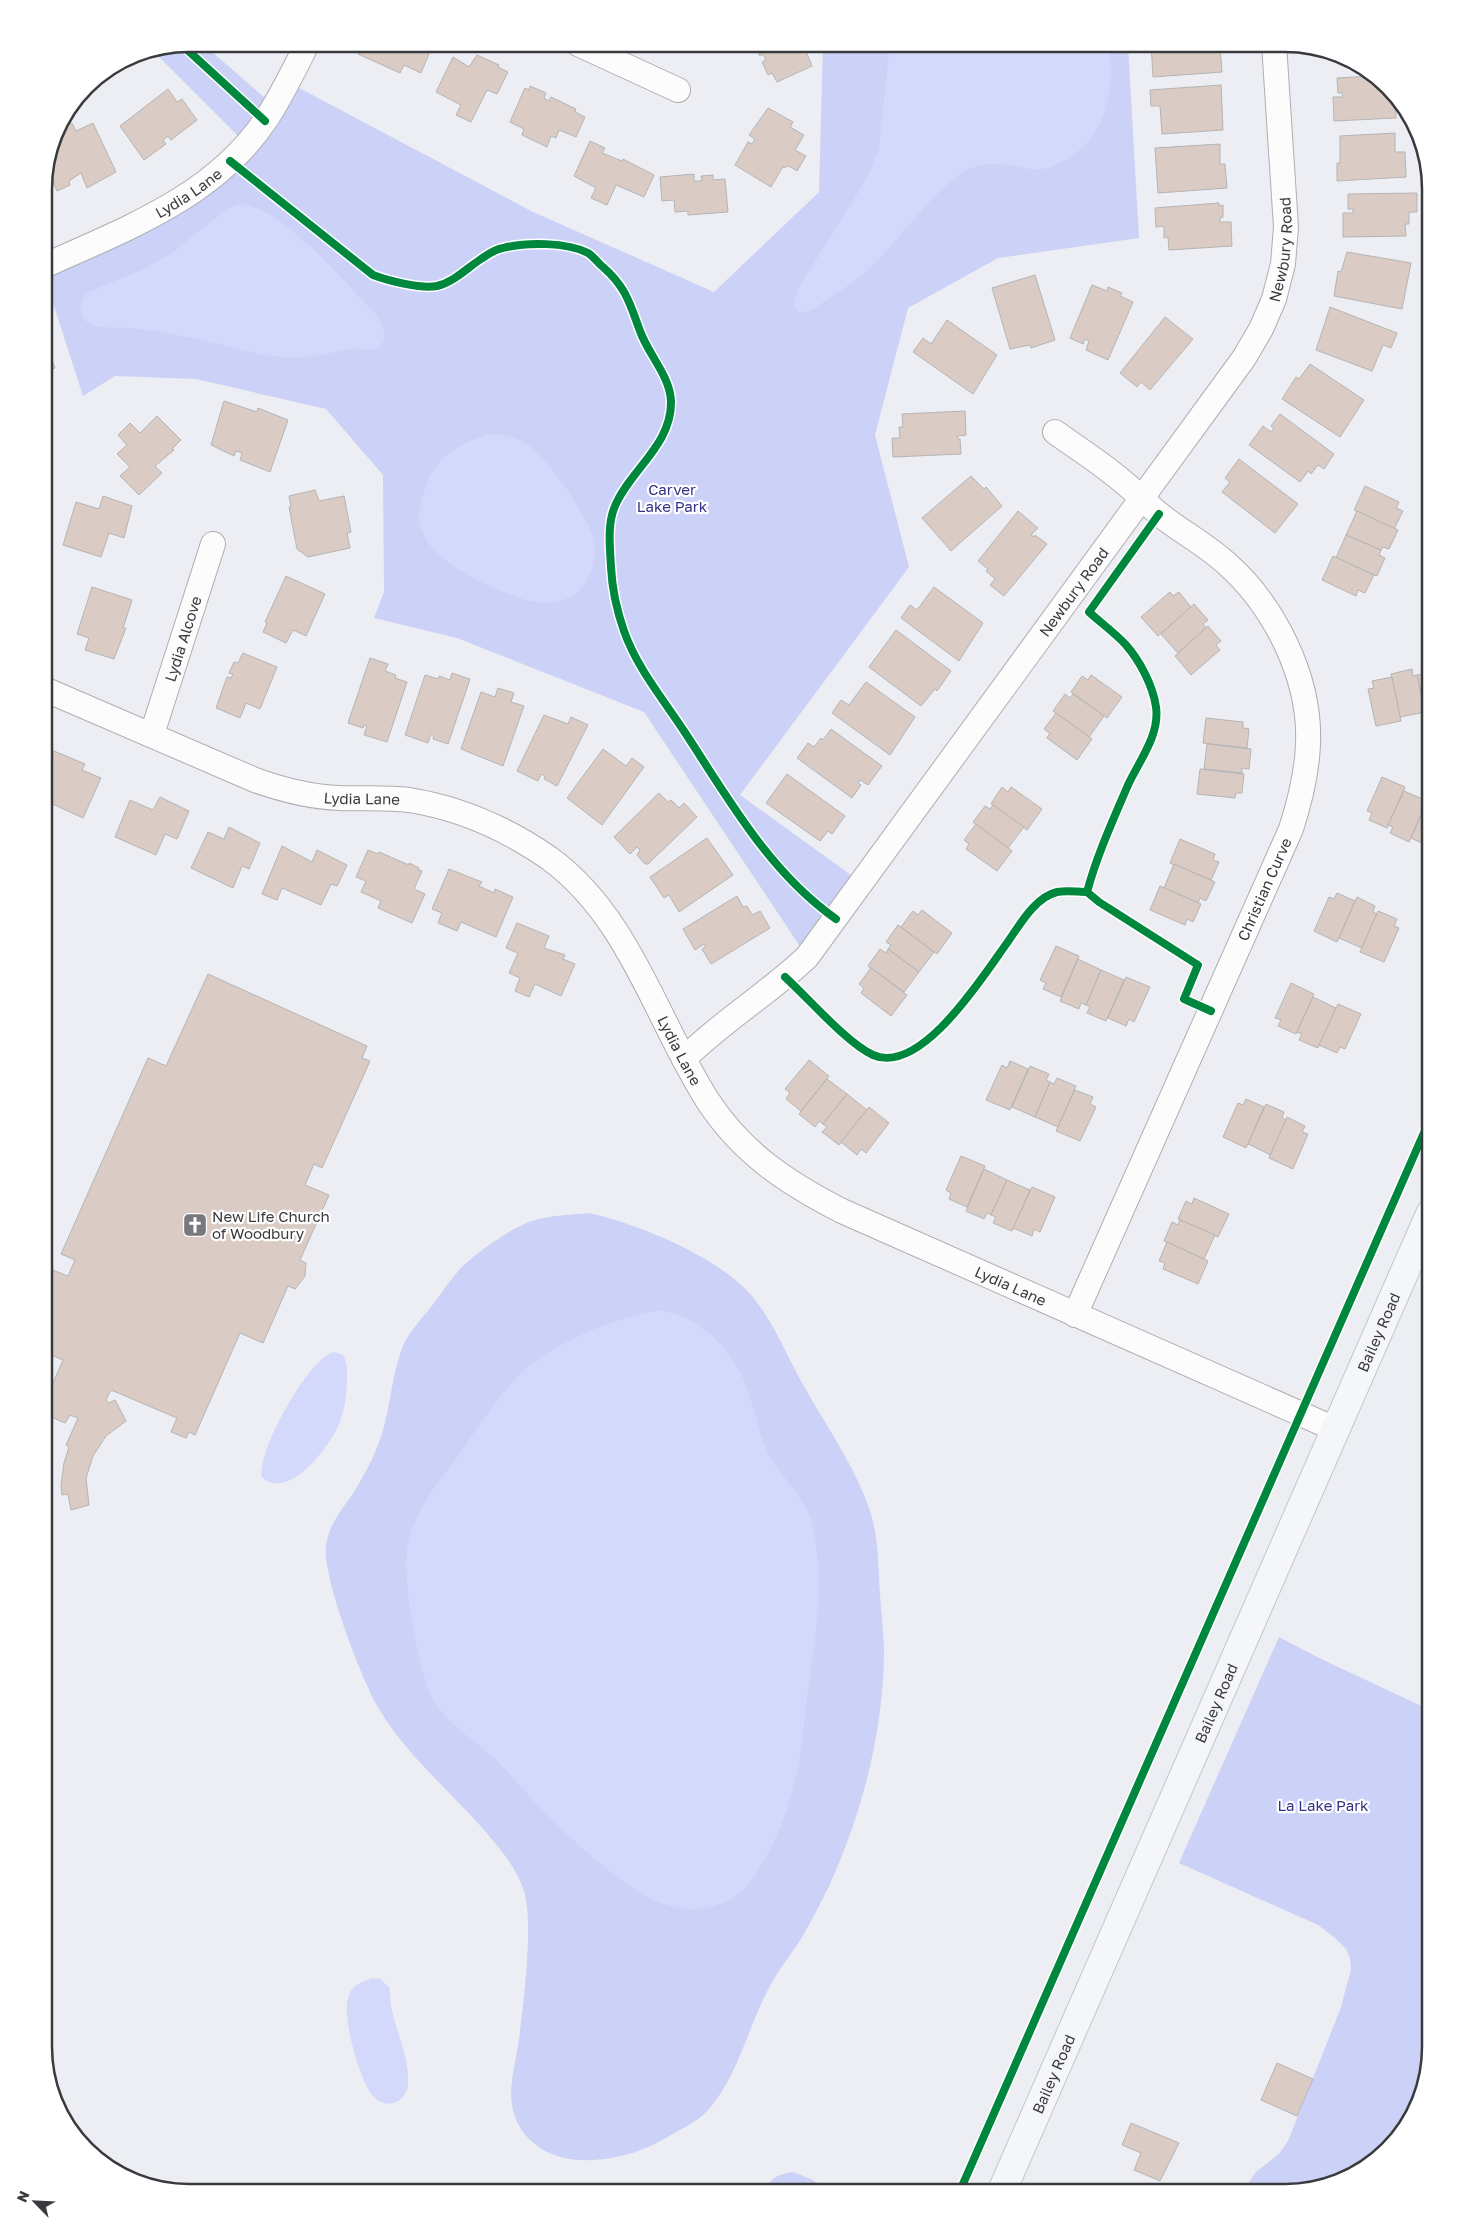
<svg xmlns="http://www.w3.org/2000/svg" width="1474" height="2237" viewBox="0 0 1474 2237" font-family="'Golos Text',sans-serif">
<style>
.green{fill:#cbd1f7}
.water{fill:#d4d9fb}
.building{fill:#daccc5;stroke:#b5b4b5}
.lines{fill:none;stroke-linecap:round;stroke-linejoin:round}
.minor-casing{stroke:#aeaeb2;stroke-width:26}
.major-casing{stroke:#c3c5cc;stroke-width:30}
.minor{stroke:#fcfcfd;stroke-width:24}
.major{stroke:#f5f6f9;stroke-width:28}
.cycleway-casing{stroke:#fff;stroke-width:11}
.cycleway{stroke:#00873e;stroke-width:8}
.labels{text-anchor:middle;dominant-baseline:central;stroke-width:4.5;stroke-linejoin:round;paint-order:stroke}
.street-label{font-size:15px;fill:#393a3e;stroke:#fff}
.park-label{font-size:15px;fill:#333286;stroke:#fff}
.poi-label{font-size:15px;fill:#393a3e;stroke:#fff;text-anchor:start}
.rim{fill:none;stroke:#393a3e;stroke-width:2.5}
</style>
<rect width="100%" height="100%" fill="#edeef3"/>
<g class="green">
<path d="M189 44H203L274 106 288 82 533 212 714 292 819 192 823 44H1128L1139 238 998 258 908 308 875 435 909 567 740 795 862 883 807 957 644 712 457 638 374 618 384 592 383 475 326 409 196 379 115 376 83 396 44 275 151 217 246 144 153 51Z"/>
<path d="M589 1213C639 1224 725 1259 756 1301 778 1330 790 1364 809 1395 831 1433 856 1469 870 1511 879 1538 878 1566 880 1594 881 1614 884 1634 884 1654 883 1733 862 1814 829 1886 820 1904 811 1922 801 1939 792 1953 782 1965 774 1979 750 2019 740 2072 710 2108 700 2120 685 2127 671 2135 647 2150 620 2159 592 2160 556 2163 518 2144 512 2105 509 2086 515 2065 518 2046 523 2010 534 1923 524 1891 516 1867 501 1850 485 1831 449 1790 403 1752 376 1704 360 1674 322 1576 326 1545 329 1524 343 1508 354 1492 362 1478 370 1465 376 1450 391 1416 390 1378 403 1346 410 1331 421 1319 431 1307 441 1294 450 1280 460 1269 473 1255 512 1228 529 1222 548 1215 569 1215 589 1213Z"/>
<path d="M1279 1637 1317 1657 1430 1710V2048L1411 2121 1357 2174 1285 2193H1241L1256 2172 1279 2154 1288 2141 1340 2010 1351 1970 1350 1958 1346 1949 1335 1938 1318 1925 1179 1863Z"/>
<path d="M793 2172 813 2180 830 2193H762C772 2178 775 2175 793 2172Z"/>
</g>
<g class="water">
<path d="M890 44H1109C1114 86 1109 135 1068 158 1057 164 1049 169 1037 170 1029 170 1022 167 1014 166 996 163 975 163 960 174 925 200 901 238 870 268 853 284 831 296 812 310L804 313 798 311 794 305 799 287 869 175 879 147Z"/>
<path d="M238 204C279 203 343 282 374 311 379 320 391 336 380 346 373 352 359 347 351 349 336 351 320 356 305 357 277 360 246 351 219 344 193 338 166 332 140 329 127 327 98 330 87 322 77 313 80 301 88 292L142 270 171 254 228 208Z"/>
<path d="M489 434C501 435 514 436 525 443 546 456 589 516 594 541 597 558 590 585 574 595 564 600 553 604 541 603 515 600 459 574 439 555 432 549 426 540 422 531 418 524 419 513 421 505 427 464 451 446 489 434Z"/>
<path d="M662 1310C699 1318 727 1344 743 1378 753 1399 756 1424 765 1446 777 1476 805 1493 813 1526 825 1584 815 1642 807 1699 803 1725 802 1752 796 1777 788 1813 771 1856 748 1885 735 1901 712 1909 692 1909 650 1911 602 1865 572 1839 543 1814 522 1786 495 1759 474 1739 440 1720 429 1692 417 1662 401 1575 408 1545 414 1512 438 1482 458 1456 479 1426 499 1393 526 1369 559 1340 618 1316 662 1310Z"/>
<path d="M334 1352 343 1355C348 1363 347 1371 347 1381 346 1396 345 1412 338 1426 329 1448 287 1502 262 1477 256 1453 309 1357 334 1352Z"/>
<path d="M372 1978 380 1979 389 1987C391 1995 390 2002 392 2010 397 2034 410 2059 408 2084 407 2102 386 2111 373 2096 360 2082 340 2013 349 1995 353 1985 362 1982 372 1978Z"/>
</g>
<g class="building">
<path d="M363 44H422L431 49 421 73 404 65 400 73 358 54Z"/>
<path d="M754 44H803L812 66 777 82 772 73 768 75 762 62 766 60 763 54 760 56Z"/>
<path d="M1151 44H1214L1215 47H1220L1222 72 1153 77Z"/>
<path d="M477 55 499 65 498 67 508 72 497 94 487 90 471 122 456 115 461 105 436 92 453 57 469 67Z"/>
<path d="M1371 76 1399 105H1396V118L1334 121 1333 97H1343L1342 93H1338L1337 78Z"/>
<path d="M1221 85 1223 130 1162 134 1160 106H1151L1150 90Z"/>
<path d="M530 86 546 93 544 98 549 101 551 97 576 109 575 112 585 117 576 137 559 130 556 138 551 136 547 147 522 135 524 129 510 122 525 88 529 90Z"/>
<path d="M168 89 177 102 182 99 197 120 171 140 168 136 163 140 166 144 144 160 120 126Z"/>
<path d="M768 108 793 122 790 127 804 135 795 150 806 156 797 171 789 166 782 168 771 187 735 165 748 142 752 144 755 139 749 135Z"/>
<path d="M72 123 76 131 93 123 116 172 87 188 81 173 69 181 70 185 57 191 47 169 50 161 53 142 59 139 56 132 58 129Z"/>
<path d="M1395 133V152H1405L1406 177 1337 181V163H1340V136Z"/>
<path d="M590 141 605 148 602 153 622 161 623 159 654 175 644 197 616 185 607 205 591 198 596 188 574 176Z"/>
<path d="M1220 144V164H1225L1227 188 1158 193 1155 148Z"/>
<path d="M694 174V181H702L701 176 713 175V180L725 179 728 212 688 215V211L675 212 674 200 662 201 660 177Z"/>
<path d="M1417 193V212H1409V224H1405L1406 236 1343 237V213H1353V209H1348V194Z"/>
<path d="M1219 203V206L1223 205V217L1220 218V222H1231L1232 246 1169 250 1168 237 1164 238V226L1156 227 1155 208Z"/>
<path d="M1347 252 1411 263 1402 309 1334 296 1338 271 1341 272Z"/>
<path d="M1035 275 1055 340 1031 348 1030 345 1010 349 992 288Z"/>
<path d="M1092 285 1107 291 1108 287 1122 293 1120 296 1133 302 1108 360 1086 350 1089 341 1085 339 1083 344 1070 338Z"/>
<path d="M1330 307 1397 333 1391 348 1383 345 1372 371 1316 350Z"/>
<path d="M1165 317 1193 339 1150 390 1141 382 1137 387 1120 373Z"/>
<path d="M947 320 997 355 973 394 913 352 923 338 931 344Z"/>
<path d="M44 340 55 368 44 372Z"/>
<path d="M1310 364 1364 400 1340 437 1282 399 1296 377 1299 379Z"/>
<path d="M224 401 257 412 258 408 288 420 270 472 240 460 242 453 236 451 234 456 211 445Z"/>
<path d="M965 411 966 435 957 436 958 439H960L961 454 893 457 892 438H900L899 427H903L902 414Z"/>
<path d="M1280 414 1334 454 1324 469 1318 465 1311 474 1308 471 1300 482 1249 445 1263 426 1271 432 1274 428 1271 426Z"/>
<path d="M157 416 181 440 172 449 174 450 155 466 162 473 139 495 120 476 130 467 117 454 127 445 118 435 130 423 140 433Z"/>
<path d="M1239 459 1298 504 1275 533 1222 492 1230 482 1225 478Z"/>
<path d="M971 476 984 489 986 487 1002 506 951 551 922 518Z"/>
<path d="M1365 486 1399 502 1396 508 1403 511 1394 529 1354 510Z"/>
<path d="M315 490 319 501 344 496 351 532 347 533 350 548 308 557 297 549 289 507H291L289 496Z"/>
<path d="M103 496 132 506 124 538 109 533 101 557 63 545 76 502 99 509Z"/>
<path d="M1018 511 1038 528 1031 535 1034 537 1035 535 1047 544 1004 596 990 585 995 579 986 571 988 569 978 561Z"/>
<path d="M1357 511 1398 530 1389 549 1383 547 1381 550 1346 535Z"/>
<path d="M1346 535 1381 550 1379 555 1385 558 1377 576 1336 558Z"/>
<path d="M1333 556 1374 575 1365 593 1358 590 1356 596 1322 580Z"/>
<path d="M286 576 325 594 306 636 293 630 286 643 263 632 267 623 265 622Z"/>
<path d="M92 587 132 600 123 628H126L114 659 85 650 89 638 77 634Z"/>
<path d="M934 587 983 623 959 661 901 618 910 605 917 610Z"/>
<path d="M1170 592 1173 596 1179 592 1191 607 1158 636 1141 617Z"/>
<path d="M1194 604 1208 620 1203 624 1206 628 1178 653 1161 634Z"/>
<path d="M1208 626 1221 641 1216 645 1220 650 1191 675 1175 656Z"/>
<path d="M896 630 951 671 937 691 935 689 921 706 869 667Z"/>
<path d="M243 653 277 667 260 709 246 703 240 718 216 708 227 677 231 678 233 674 229 673 234 662 238 663Z"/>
<path d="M370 658 388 664 385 671 396 675 395 678 407 682 387 742 364 735 367 726 364 725 363 728 348 723Z"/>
<path d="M1430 665V711L1425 712 1417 675 1422 674 1421 667Z"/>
<path d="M1412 669 1413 676 1417 675 1425 712 1400 717 1391 674Z"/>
<path d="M452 673 470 679 448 744 433 739 434 735 431 734 428 743 405 735 425 675 438 679 439 676 450 680Z"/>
<path d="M1091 675 1122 697 1107 718 1071 692 1082 676 1088 680Z"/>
<path d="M1392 677 1401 721 1376 726 1368 689 1374 688 1372 681Z"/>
<path d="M866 682 915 717 890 755 832 713 841 700 849 705Z"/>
<path d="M498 688 514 693 511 702 524 706 503 766 461 749 481 692 495 697Z"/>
<path d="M1065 694 1070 698 1073 694 1104 716 1089 737 1053 711Z"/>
<path d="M1056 713 1092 739 1077 760 1047 738 1050 733 1044 729Z"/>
<path d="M544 715 568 724 571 717 588 725 557 786 544 779 545 776 541 774 538 781 517 771Z"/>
<path d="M1206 718 1243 722V728L1249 729 1247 748 1203 743Z"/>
<path d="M831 729 882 766 868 785 860 780 858 783 861 785 852 798 797 758 808 743 814 747 821 738 823 740Z"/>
<path d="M1207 744 1251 749 1249 769 1242 768V773L1204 769Z"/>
<path d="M603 749 626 766 632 758 644 767 602 825 567 798Z"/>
<path d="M54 751 85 764 82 770 101 778 83 818 44 800V794L50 781 44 779V775Z"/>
<path d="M1200 769 1244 774 1242 793H1236L1235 798 1197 794Z"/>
<path d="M787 774 845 816 832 834 828 831 820 841 766 803Z"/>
<path d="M1382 777 1405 787 1387 828 1369 820 1372 813 1367 811Z"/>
<path d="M1002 787 1008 792 1011 787 1042 809 1027 830 991 804Z"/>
<path d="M1404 791 1427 801 1409 842 1390 833 1393 827 1388 825Z"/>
<path d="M659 793 668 802 671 800 679 808 684 803 697 817 648 864H645L637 855 640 850 637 847 630 854 614 837Z"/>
<path d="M160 797 189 811 177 839 165 834 156 855 115 837 130 800 153 810Z"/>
<path d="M1429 797 1430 842 1428 846 1411 838Z"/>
<path d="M993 805 1024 827 1008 848 973 822 985 806 990 809Z"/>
<path d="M976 824 1012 851 997 871 966 849 969 844 964 840Z"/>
<path d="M229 827 260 843 249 869 242 866 233 888 191 868 208 832 224 839Z"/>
<path d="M707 838 733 875 679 912 669 895 664 898 650 877Z"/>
<path d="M1180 839 1215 854 1213 860 1219 862 1211 880 1170 863Z"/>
<path d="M282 846 312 862 317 850 347 865 337 886 331 884 321 905 282 888 277 900 262 894Z"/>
<path d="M368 850 378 854 379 852 409 865V863L419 868 418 870 422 871 414 889 425 894 412 923 378 908 381 901 361 892 366 881 356 877Z"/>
<path d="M1174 864 1215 882 1206 901 1200 898 1198 903 1164 888Z"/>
<path d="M449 869 482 882 479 886 494 893 495 889 513 897 496 937 461 922 457 931 438 923 442 913 432 909Z"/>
<path d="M1160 886 1201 904 1193 922 1187 919 1185 925 1150 910Z"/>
<path d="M1337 893 1355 901 1337 942 1314 931 1329 897 1334 899Z"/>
<path d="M737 896 743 907 747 906 752 915 760 911 770 928 711 964 702 949 706 947 704 944 695 950 683 929Z"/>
<path d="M1357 897 1375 906 1373 912 1377 914 1362 948 1339 938Z"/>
<path d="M922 910 952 933 937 954 901 927 913 911 918 915Z"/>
<path d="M1378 911 1397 919 1394 926 1399 928 1384 962 1360 952Z"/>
<path d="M517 923 549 936 544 948 565 955 563 959 575 964 561 996 535 984 529 997 515 991 520 978 509 973 518 953 506 948Z"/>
<path d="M898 925 934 952 919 972 888 949 891 945 886 942Z"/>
<path d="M1056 946 1079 956 1061 997 1043 989 1046 983 1040 980Z"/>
<path d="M880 949 886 953 888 949 919 972 904 992 868 966Z"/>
<path d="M1078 959 1101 970 1086 1005 1081 1003 1079 1009 1060 1001Z"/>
<path d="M871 968 907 995 891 1016 861 993 864 988 859 984Z"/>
<path d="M1101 970 1124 980 1106 1021 1087 1013 1090 1007 1086 1005Z"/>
<path d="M208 974 367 1046 362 1058 370 1061 322 1168 314 1164 305 1185 329 1195 300 1260 306 1263 305 1276 295 1289 288 1286 263 1343 240 1333 195 1435 189 1432 186 1438 171 1432 177 1418 111 1390 106 1400 109 1403 115 1400 126 1421 106 1436 93 1456 86 1478 89 1505 71 1510 68 1494 62 1495 61 1485 64 1463 69 1447 66 1445 78 1418 70 1415 65 1423 44 1414V1403L63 1360 44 1352V1291L53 1270 68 1276 75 1260 61 1254 148 1058 166 1066Z"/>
<path d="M1126 977 1150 987 1134 1022 1129 1019 1126 1026 1108 1018Z"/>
<path d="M1291 983 1314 994 1296 1034 1278 1026 1281 1020 1275 1018Z"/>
<path d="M1313 997 1336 1008 1318 1048 1299 1040 1302 1034 1297 1032Z"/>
<path d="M1338 1004 1361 1014 1345 1049 1340 1047 1337 1053 1319 1045Z"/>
<path d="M809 1060 829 1076 801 1111 786 1099 790 1093 785 1089Z"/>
<path d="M1010 1061 1028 1069 1010 1110 986 1100 1002 1065 1007 1068Z"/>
<path d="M1030 1066 1049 1074 1046 1080 1050 1082 1035 1117 1012 1107Z"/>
<path d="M1057 1078 1076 1086 1058 1127 1035 1117 1050 1082 1054 1084Z"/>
<path d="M827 1079 847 1094 823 1124 819 1121 815 1127 799 1114Z"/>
<path d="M1075 1090 1093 1097 1090 1104 1096 1107 1080 1141 1056 1131Z"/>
<path d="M847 1094 867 1110 839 1145 822 1132 827 1127 823 1124Z"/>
<path d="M1246 1099 1264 1107 1246 1148 1223 1137 1238 1103 1243 1105Z"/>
<path d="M1266 1104 1284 1112 1282 1118 1286 1120 1271 1155 1248 1144Z"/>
<path d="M869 1107 889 1123 866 1153 861 1149 857 1155 841 1142Z"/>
<path d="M1287 1117 1305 1126 1302 1132 1308 1134 1293 1169 1269 1158Z"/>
<path d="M961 1156 985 1166 967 1207 949 1199 951 1193 946 1190Z"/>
<path d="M984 1169 1007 1180 991 1215 987 1213 984 1219 966 1211Z"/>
<path d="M1007 1180 1030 1190 1012 1231 993 1223 996 1217 991 1215Z"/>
<path d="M1032 1187 1055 1197 1040 1232 1034 1229 1032 1236 1013 1228Z"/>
<path d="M1194 1198 1229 1214 1218 1237 1178 1219 1186 1201 1192 1204Z"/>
<path d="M1180 1220 1215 1235 1204 1259 1164 1241 1172 1222 1178 1225Z"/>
<path d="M1167 1242 1208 1261 1198 1284 1163 1269 1165 1263 1159 1261Z"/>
<path d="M1277 2063 1313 2079 1297 2116 1261 2100Z"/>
<path d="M1131 2123 1179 2143 1160 2181 1134 2170 1141 2153 1122 2145Z"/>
</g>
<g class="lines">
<defs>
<g id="minor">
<path d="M578 44 678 90"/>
<path id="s1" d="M44 266C125 229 212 198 265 121 281 97 294 70 307 44"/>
<path d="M1055 432C1077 448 1101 463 1122 481 1135 491 1146 503 1159 514 1180 531 1205 544 1226 563 1274 605 1311 678 1308 744 1307 773 1300 801 1291 829L1075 1315"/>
<path id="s2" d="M44 689 255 780C283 790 310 797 339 798 362 799 386 797 409 800 460 808 507 829 549 858 630 917 656 1020 708 1101 742 1153 787 1183 842 1211L1335 1429"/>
<path id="s3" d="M152 734 213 544"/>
<path id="s4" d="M684 1059C722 1021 768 994 807 957L1244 358 1261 329 1274 299 1283 264 1286 227 1274 44"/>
</g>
<g id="major">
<path id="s5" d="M1001 2193 1430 1214"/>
</g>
</defs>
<use href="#minor" class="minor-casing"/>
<use href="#major" class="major-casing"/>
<use href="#minor" class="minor"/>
<use href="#major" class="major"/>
<defs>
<g id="cycleway">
<path d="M182 45 265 121"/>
<path d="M230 161 373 275C389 281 421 289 437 286 454 282 467 268 481 259 487 255 495 249 503 248 526 242 567 242 588 253 593 256 598 263 603 267 626 287 630 304 640 331 648 354 670 376 671 401 672 445 630 470 615 506 607 524 610 548 611 567 612 588 617 611 624 631 637 668 663 699 684 731 728 798 769 872 836 919"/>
<path d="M1159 514 1089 612C1101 623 1115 633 1126 645 1140 661 1153 686 1156 707 1160 735 1139 761 1128 785 1113 820 1097 855 1087 892L1099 902 1198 965 1184 999 1211 1011"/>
<path d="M785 977C808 998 847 1043 873 1055 921 1076 983 976 1007 943 1019 926 1035 897 1057 892 1066 890 1078 892 1087 892"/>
<path d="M959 2193 1430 1119"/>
</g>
</defs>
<use href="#cycleway" class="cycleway-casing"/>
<use href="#cycleway" class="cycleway"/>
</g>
<defs>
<symbol id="church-square" viewBox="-11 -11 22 22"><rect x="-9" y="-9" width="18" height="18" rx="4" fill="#78797d" stroke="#fff"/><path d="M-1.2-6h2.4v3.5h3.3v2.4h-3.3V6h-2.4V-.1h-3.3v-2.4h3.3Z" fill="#fff"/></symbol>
</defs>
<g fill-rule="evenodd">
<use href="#church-square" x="181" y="1211" width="28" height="28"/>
</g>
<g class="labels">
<g class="street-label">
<text stroke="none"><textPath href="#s1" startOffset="162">Lydia Lane</textPath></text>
<text stroke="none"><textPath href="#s4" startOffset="1018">Newbury Road</textPath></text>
<text stroke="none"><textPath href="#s4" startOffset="612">Newbury Road</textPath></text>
<text stroke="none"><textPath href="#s3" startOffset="100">Lydia Alcove</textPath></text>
<text stroke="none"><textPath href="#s2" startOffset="339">Lydia Lane</textPath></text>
<text transform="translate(1264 889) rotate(-66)">Christian Curve</text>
<text stroke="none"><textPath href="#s2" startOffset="774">Lydia Lane</textPath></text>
<text stroke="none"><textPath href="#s2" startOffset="1192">Lydia Lane</textPath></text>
<text stroke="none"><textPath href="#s5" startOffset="940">Bailey Road</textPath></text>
<text stroke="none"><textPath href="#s5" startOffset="535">Bailey Road</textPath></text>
<text stroke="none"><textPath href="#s5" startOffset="130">Bailey Road</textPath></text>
</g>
<g class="park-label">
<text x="672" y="489">Carver<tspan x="672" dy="17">Lake Park</tspan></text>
<text x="1323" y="1805">La Lake Park</text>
</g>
<g class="poi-label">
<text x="212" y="1216">New Life Church<tspan x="212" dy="17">of Woodbury</tspan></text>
</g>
</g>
<path d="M0 0H1474V2237H0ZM189 52H1285A137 137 0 0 1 1422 189V2047A137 137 0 0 1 1285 2184H189A137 137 0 0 1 52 2047V189A137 137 0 0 1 189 52Z" fill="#fff" fill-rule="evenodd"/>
<path class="rim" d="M189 52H1285A137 137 0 0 1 1422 189V2047A137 137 0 0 1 1285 2184H189A137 137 0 0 1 52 2047V189A137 137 0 0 1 189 52Z"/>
<g transform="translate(35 2202) rotate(294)" stroke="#ffffff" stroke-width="4" paint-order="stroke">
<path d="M0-4L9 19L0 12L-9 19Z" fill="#393a3e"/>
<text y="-8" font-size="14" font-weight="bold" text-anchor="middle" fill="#393a3e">N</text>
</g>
</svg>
